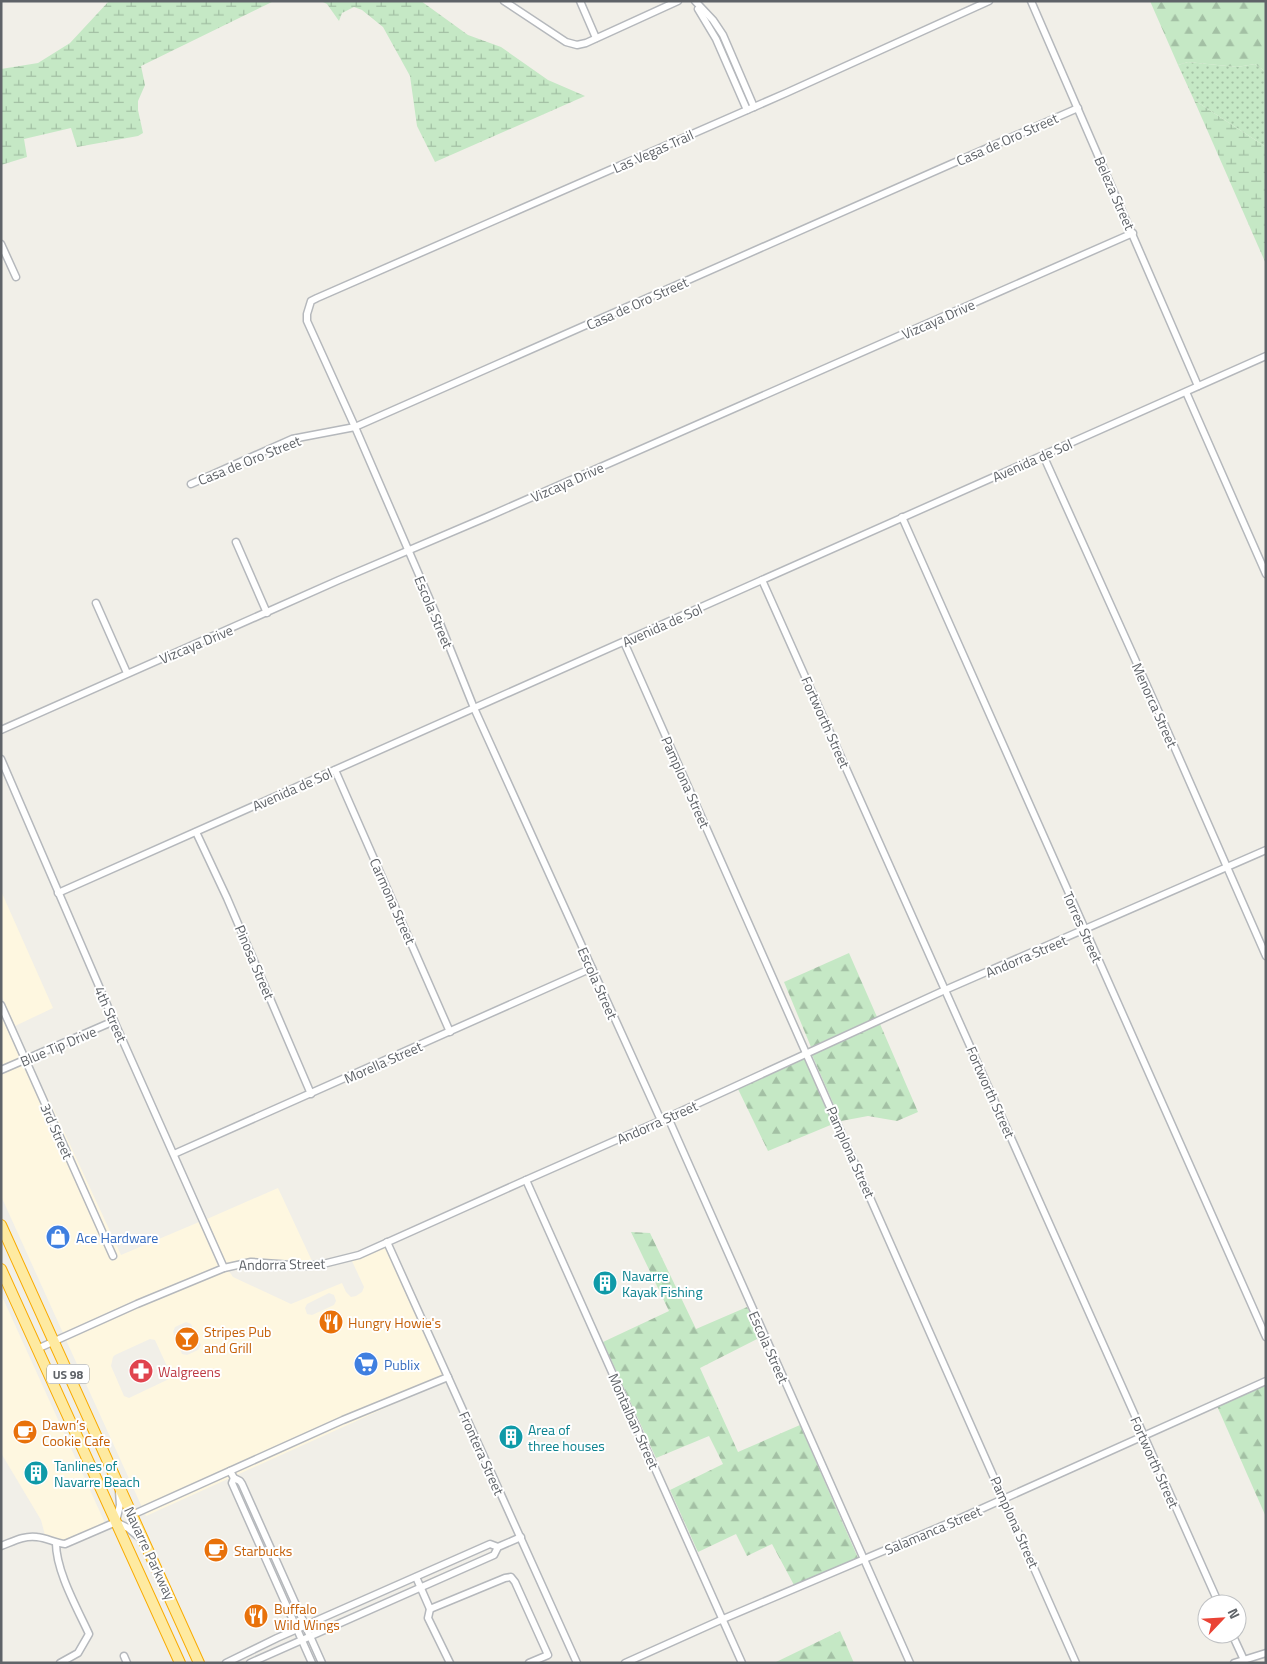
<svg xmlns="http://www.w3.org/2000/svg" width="1267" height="1664" viewBox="0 0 1267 1664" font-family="'Titillium Web',sans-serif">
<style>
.commercial{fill:#fef7e0;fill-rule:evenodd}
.green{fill:url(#green-dots)}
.forest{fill:url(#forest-firs)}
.wetland{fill:url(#wetland-marsh)}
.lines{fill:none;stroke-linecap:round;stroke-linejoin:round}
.minor-casing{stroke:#b5b8bc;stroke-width:9}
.trunk-casing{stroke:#f9ab00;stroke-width:12}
.minor{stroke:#fff;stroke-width:6}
.trunk{stroke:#feeaa1;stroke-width:10}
.labels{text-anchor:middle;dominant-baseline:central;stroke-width:4;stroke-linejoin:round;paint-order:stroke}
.shield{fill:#fff;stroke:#8f9295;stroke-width:1}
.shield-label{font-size:12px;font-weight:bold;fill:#5f6368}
.street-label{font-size:14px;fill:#5f6368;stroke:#fff}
.shop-label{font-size:14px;fill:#366cbe;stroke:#fff;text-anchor:start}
.culture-label{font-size:14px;fill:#0d838f;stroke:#fff;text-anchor:start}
.food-label{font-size:14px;fill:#c56008;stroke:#fff;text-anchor:start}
.health-label{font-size:14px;fill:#be3a42;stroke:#fff;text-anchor:start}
</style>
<defs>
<pattern id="green-dots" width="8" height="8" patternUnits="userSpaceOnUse" patternTransform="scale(1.25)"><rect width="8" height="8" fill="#c5e8c5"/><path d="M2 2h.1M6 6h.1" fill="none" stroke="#a3c0a4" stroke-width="1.8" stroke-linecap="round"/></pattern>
<pattern id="forest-firs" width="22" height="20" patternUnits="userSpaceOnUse" patternTransform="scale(1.25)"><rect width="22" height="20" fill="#c5e8c5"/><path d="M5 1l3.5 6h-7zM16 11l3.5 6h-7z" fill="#a3c0a4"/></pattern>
<pattern id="wetland-marsh" width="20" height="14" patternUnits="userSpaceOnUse" patternTransform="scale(1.25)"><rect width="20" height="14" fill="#c5e8c5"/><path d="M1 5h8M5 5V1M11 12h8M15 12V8" fill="none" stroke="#a3c0a4"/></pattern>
</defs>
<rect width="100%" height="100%" fill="#f1efe8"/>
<g class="commercial">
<path d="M1 891 53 1008 15 1026 1 995Z"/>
<path d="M1 1015 20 1058 1 1066Z"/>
<path d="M23 1064 111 1261 118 1258 42 1084 121 1255 199 1222 218 1266 135 1300 63 1333 1 1196V1074Z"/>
<path d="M278 1188 312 1261 251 1258 226 1263 207 1219Z"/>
<path d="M385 1247 445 1381 146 1516 66 1340 138 1307 228 1270 233 1277 291 1304 342 1283 346 1292 351 1297 356 1296 362 1292 364 1287 352 1261ZM329 1293 334 1295 336 1301 334 1305 312 1315 307 1314 305 1308 307 1304ZM186 1322 191 1324 201 1345 198 1350 187 1355 182 1354 173 1332 175 1327ZM150 1339 155 1340 171 1375 169 1379 129 1398 124 1396 111 1366 113 1357 115 1355Z"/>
<path d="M1 1294 105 1523 63 1540 45 1535 41 1520 1 1453Z"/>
</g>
<path class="green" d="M1188 62 1237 67 1255 64 1266 72V147L1194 100 1178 65Z"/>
<g class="forest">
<path d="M1150 1H1266V72L1255 64 1237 67 1188 62 1178 65Z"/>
<path d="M849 953 877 1017 811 1047 784 982Z"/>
<path d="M880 1024 918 1112 897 1121 868 1116 841 1121 812 1055Z"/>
<path d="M804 1058 833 1124 768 1151 738 1089Z"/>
<path d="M631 1232 650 1233 696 1329 747 1307 761 1337 700 1368 738 1452 800 1425 858 1558 794 1585 772 1544 747 1556 736 1534 698 1552 670 1490 723 1464 709 1436 656 1458 603 1342 669 1311Z"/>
<path d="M1266 1385V1517L1217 1406Z"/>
<path d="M840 1631 854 1663H774Z"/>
</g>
<g class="wetland">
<path d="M109 1H274L141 66 145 85 138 101V110L143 133 138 136 77 147 71 128 24 139 27 157 1 165V69L38 63 70 43Z"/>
<path d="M321 1H421L468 35 501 47 548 80 585 96 435 162 417 126 410 76 383 27 362 10 354 7 342 13 339 21 327 4Z"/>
<path d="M1194 100 1266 147V264Z"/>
</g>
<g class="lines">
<defs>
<g id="minor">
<path d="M504 1 566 42 577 45 586 43 678 1"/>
<path d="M580 1 596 38"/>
<path d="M695 1 713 20 723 35 754 107"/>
<path d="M1031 1 1198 386"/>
<path d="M698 9 716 39 747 110"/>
<path d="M1 244 16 277"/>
<path d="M1186 392 1266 574"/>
<path d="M1043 455 1166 728 1266 956"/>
<path d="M191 484 292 439 355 427 1078 108"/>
<path d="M902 517 1266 1337"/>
<path d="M236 542 267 613"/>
<path d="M762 580 1219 1604"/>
<path d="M96 603 127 673"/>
<path d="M624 642 1076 1663"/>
<path d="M1 730 339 580 487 517 1133 233"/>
<path d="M1 759 114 1021 224 1268"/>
<path d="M335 770 450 1032"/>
<path d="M196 832 227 898 311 1094"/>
<path d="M58 893 1266 356"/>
<path d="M1 1005 113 1256"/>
<path d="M1 1070 114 1021"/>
<path d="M174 1154 592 968"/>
<path d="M526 1180 742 1663"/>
<path d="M387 1242 577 1663"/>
<path d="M37 1349 137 1304 224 1268 251 1262 305 1266 323 1264 359 1255 526 1180 664 1119 945 990 1266 850"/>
<path d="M230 1471 234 1478 240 1481 242 1484 322 1663"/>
<path d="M234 1478 232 1483 312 1663"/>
<path d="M132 1515 343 1420 448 1377"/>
<path d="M116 1521 120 1505 119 1491"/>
<path d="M56 1543C56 1571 77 1608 89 1634L78 1653 60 1663"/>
<path d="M1 1546C12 1542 24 1535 37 1537 47 1538 55 1543 65 1544L116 1522 128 1528 140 1538"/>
<path d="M416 1577 430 1609 505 1578 511 1577 515 1582 548 1655 529 1663"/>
<path d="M430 1609 428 1618 450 1663"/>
<path d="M1232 1634 1244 1660"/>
<path d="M124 1656 127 1663"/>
<path d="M226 1663 277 1638 490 1544 498 1547"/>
<path d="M250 1663 494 1555 498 1547 521 1537"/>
<path d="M625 1663 723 1619 961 1518 1266 1381"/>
<path d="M910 1663 670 1122 659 1116 474 708 439 621 355 427 307 321V314L311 301 317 298 786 93 989 1"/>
<path d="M1234 1663 1266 1653"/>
</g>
<g id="trunk">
<path d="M1 1225 199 1663"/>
<path d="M1 1269 180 1663"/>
</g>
</defs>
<use href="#minor" class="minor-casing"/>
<use href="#trunk" class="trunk-casing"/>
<use href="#minor" class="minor"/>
<use href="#trunk" class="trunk"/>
</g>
<defs>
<symbol id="shop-disc" viewBox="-11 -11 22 22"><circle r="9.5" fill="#3f7fe0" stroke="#fff"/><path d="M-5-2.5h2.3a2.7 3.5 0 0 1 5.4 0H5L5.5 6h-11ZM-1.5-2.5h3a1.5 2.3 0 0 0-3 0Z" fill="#fff"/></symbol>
<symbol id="building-disc" viewBox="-11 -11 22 22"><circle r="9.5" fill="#0f9aa8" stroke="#fff"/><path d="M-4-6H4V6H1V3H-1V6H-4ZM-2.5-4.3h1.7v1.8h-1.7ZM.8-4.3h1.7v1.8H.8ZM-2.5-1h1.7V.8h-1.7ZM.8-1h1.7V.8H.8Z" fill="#fff"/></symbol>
<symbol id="restaurant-disc" viewBox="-11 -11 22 22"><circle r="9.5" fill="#e8710a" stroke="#fff"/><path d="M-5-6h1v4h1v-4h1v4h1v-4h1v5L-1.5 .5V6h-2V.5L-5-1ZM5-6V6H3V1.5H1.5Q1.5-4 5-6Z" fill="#fff"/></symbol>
<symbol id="bar-disc" viewBox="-11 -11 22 22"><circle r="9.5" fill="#e8710a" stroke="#fff"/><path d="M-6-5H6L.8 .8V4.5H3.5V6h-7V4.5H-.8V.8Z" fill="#fff"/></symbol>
<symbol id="supermarket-disc" viewBox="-11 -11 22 22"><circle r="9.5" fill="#3f7fe0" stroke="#fff"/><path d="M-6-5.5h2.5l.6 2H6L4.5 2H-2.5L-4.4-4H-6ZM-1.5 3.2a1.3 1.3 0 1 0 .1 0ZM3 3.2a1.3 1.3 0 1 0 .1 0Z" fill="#fff"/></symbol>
<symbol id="pharmacy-disc" viewBox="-11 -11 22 22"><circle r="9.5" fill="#e0444e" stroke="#fff"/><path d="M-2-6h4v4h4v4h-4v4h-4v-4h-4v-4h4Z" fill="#fff"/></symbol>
<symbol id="cafe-disc" viewBox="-11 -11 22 22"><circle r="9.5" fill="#e8710a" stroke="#fff"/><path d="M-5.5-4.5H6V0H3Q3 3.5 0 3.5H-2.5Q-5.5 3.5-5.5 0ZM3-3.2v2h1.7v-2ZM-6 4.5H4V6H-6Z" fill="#fff"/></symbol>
</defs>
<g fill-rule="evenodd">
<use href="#shop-disc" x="44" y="1223" width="28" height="28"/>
<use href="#building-disc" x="591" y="1269" width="28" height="28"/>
<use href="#restaurant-disc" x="317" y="1308" width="28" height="28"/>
<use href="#bar-disc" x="173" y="1325" width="28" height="28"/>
<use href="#supermarket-disc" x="352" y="1350" width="28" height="28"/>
<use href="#pharmacy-disc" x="127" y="1357" width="28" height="28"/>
<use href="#cafe-disc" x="11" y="1418" width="28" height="28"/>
<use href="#building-disc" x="497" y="1423" width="28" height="28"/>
<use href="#building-disc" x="22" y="1459" width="28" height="28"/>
<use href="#cafe-disc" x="202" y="1536" width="28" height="28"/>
<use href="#restaurant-disc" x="242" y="1602" width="28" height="28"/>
</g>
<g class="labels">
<rect class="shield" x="47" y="1364.5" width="42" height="19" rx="4"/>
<g class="shield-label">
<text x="68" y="1374">US 98</text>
</g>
<g class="street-label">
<text transform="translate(1007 139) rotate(-24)">Casa de Oro Street</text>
<text transform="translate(653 151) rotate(-24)">Las Vegas Trail</text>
<text transform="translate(1115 193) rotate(66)">Beleza Street</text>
<text transform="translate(637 303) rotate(-24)">Casa de Oro Street</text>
<text transform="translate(938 319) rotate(-24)">Vizcaya Drive</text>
<text transform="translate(249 460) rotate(-22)">Casa de Oro Street</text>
<text transform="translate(1032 460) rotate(-24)">Avenida de Sol</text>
<text transform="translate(567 482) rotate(-24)">Vizcaya Drive</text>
<text transform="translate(434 612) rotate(67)">Escola Street</text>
<text transform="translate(662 625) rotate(-24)">Avenida de Sol</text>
<text transform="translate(196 644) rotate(-23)">Vizcaya Drive</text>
<text transform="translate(1155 705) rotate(66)">Menorca Street</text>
<text transform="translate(826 722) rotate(66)">Fortworth Street</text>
<text transform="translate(686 782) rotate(66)">Pamplona Street</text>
<text transform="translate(292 789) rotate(-24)">Avenida de Sol</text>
<text transform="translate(393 901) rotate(66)">Carmona Street</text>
<text transform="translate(1083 927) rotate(66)">Torres Street</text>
<text transform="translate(1026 956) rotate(-23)">Andorra Street</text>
<text transform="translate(255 962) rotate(67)">Pinosa Street</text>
<text transform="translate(598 983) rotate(66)">Escola Street</text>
<text transform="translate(111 1014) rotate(66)">4th Street</text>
<text transform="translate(58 1046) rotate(-23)">Blue Tip Drive</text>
<text transform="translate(383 1062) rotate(-24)">Morella Street</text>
<text transform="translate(991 1092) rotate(66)">Fortworth Street</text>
<text transform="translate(657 1122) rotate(-24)">Andorra Street</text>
<text transform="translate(57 1131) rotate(66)">3rd Street</text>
<text transform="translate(851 1152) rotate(66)">Pamplona Street</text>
<text transform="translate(282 1264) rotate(-1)">Andorra Street</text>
<text transform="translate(769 1347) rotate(66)">Escola Street</text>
<text transform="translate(634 1421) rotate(66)">Montalban Street</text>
<text transform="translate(482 1453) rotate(66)">Frontera Street</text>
<text transform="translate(1155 1462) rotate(66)">Fortworth Street</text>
<text transform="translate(1015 1522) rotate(66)">Pamplona Street</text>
<text transform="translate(933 1530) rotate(-23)">Salamanca Street</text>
<text transform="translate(150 1553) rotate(65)">Navarre Parkway</text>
</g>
<g class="shop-label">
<text x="76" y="1237">Ace Hardware</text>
<text x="384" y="1364">Publix</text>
</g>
<g class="culture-label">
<text x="622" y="1275">Navarre<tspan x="622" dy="16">Kayak Fishing</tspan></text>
<text x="528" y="1429">Area of<tspan x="528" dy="16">three houses</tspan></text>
<text x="54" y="1465">Tanlines of<tspan x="54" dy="16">Navarre Beach</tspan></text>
</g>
<g class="food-label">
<text x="348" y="1322">Hungry Howie's</text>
<text x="204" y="1331">Stripes Pub<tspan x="204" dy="16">and Grill</tspan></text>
<text x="42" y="1424">Dawn’s<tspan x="42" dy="16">Cookie Cafe</tspan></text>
<text x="234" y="1550">Starbucks</text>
<text x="274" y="1608">Buffalo<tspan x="274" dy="16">Wild Wings</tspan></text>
</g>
<g class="health-label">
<text x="158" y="1371">Walgreens</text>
</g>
</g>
<rect width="1267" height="1664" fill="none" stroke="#5f6368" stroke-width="5"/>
<g transform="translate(1222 1619) rotate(65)"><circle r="24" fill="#ffffff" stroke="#bfc1c3"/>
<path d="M0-4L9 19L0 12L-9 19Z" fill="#ea4335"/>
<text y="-8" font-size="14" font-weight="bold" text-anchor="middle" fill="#5f6368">N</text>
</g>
</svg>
